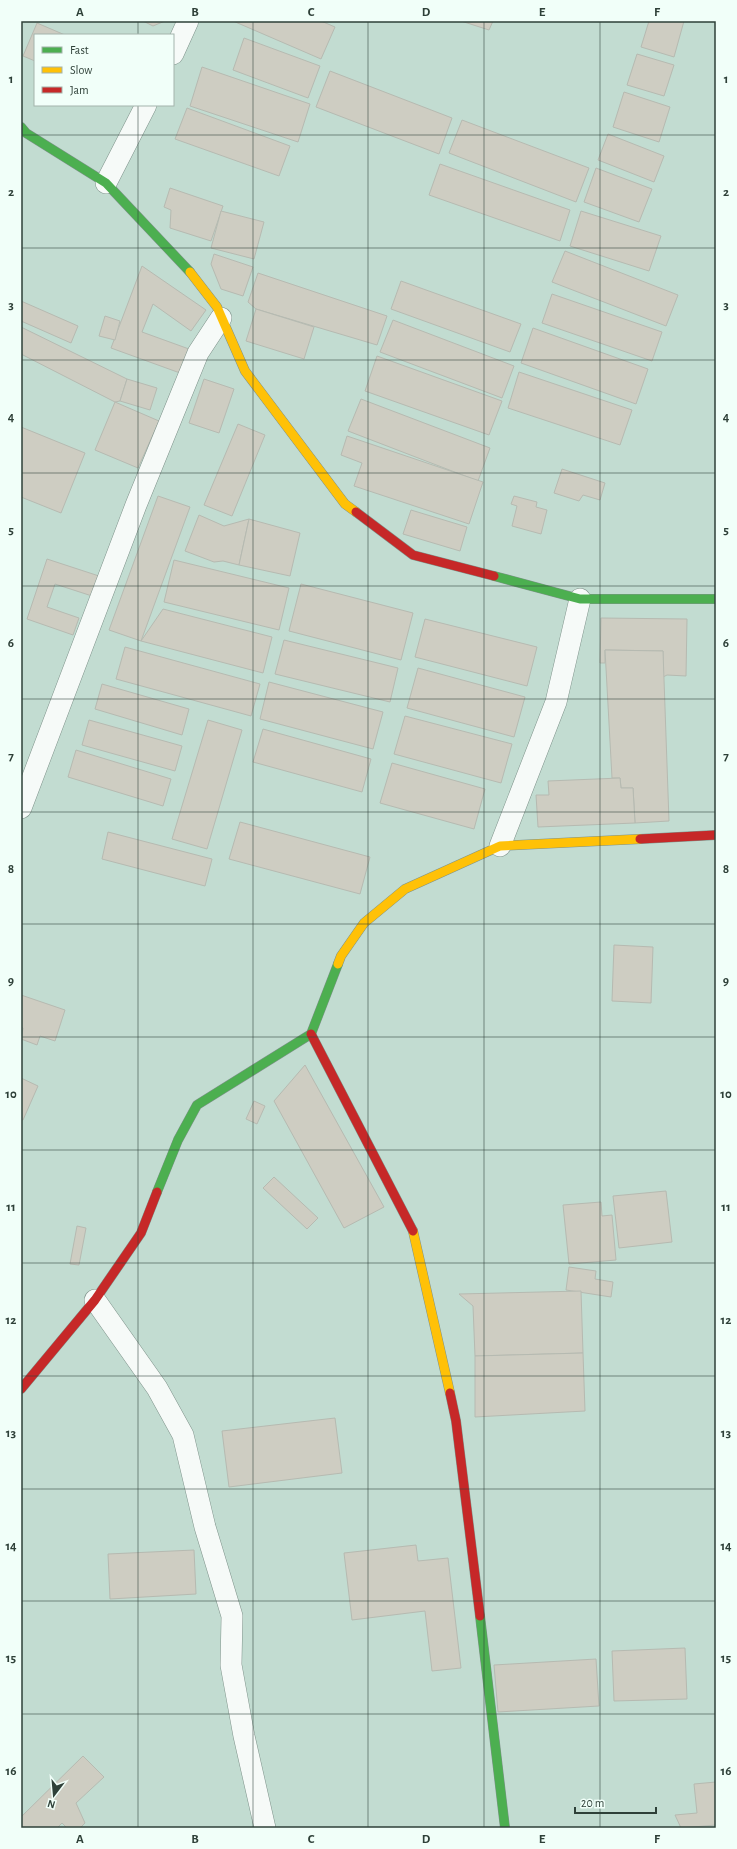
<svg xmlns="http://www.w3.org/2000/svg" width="737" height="1849" viewBox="0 0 737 1849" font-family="'Alegreya Sans',sans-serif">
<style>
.building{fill:#cecdc2;stroke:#b6bab1}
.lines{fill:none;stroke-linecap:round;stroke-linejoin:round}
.street-casing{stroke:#7e928a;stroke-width:22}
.fast-casing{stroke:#7e928a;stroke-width:10}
.slow-casing{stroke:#7e928a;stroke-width:10}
.jam-casing{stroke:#7e928a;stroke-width:10}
.street{stroke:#f6faf8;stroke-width:21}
.fast{stroke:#4caf50;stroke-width:9}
.slow{stroke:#ffc107;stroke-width:9}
.jam{stroke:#c62828;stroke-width:9}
.grid{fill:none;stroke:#2e4038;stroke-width:1;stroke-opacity:0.55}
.neatline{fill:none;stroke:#2e4038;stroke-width:1.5}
.grid-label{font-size:13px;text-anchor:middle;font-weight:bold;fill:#2e4038}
</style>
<rect width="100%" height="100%" fill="#c2dcd1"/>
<g class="building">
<path d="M143 21H165L153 26Z"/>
<path d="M233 21H321L335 27 321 59Z"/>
<path d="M461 21H493L489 30Z"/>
<path d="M649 21H684L674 57 641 47Z"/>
<path d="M37 23 65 35H35V61L23 56Z"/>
<path d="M244 38 320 66 308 98 233 70Z"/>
<path d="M637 54 674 65 664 96 627 85Z"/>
<path d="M202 67 310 104 298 142 190 106Z"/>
<path d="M330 71 452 118 439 154 316 107Z"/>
<path d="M624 92 670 107 659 142 613 127Z"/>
<path d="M187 108 290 146 279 176 175 139Z"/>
<path d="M462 120 589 168 576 202 449 153Z"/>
<path d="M608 134 664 156 654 182 598 160Z"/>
<path d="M440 164 570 210 560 241 429 195Z"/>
<path d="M596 168 652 189 639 222 584 202Z"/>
<path d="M170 188 223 206 211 241 170 228 171 210 164 207Z"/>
<path d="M221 211 264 222 254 259 211 248Z"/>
<path d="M581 211 661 236 649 271 570 246Z"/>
<path d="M565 251 678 295 666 326 552 282Z"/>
<path d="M214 254 253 267 243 296 221 289 211 264Z"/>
<path d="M142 266 206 310 191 331 153 304 142 332 189 349 180 373 111 348Z"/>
<path d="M258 273 387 316 377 345 256 309 248 302Z"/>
<path d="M401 281 521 324 510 352 391 309Z"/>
<path d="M552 294 662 332 652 361 542 323Z"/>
<path d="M21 301 78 326 71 343 21 321Z"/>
<path d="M256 309 314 327 304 359 246 341Z"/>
<path d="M105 316 120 321 115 340 99 336Z"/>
<path d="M393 320 514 366 502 398 380 352Z"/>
<path d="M21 327 127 379 120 401 115 402 21 354Z"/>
<path d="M533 328 648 369 636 404 521 363Z"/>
<path d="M377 356 502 401 489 435 365 391Z"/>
<path d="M519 372 632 410 620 445 508 408Z"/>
<path d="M127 379 157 388 150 410 120 401Z"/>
<path d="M204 379 234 389 219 433 189 423Z"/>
<path d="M361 399 490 448 478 481 348 431Z"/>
<path d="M115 402 159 421 138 468 95 450Z"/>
<path d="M238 424 265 435 232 516 204 505Z"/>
<path d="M21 427 85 453 61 513 21 497Z"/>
<path d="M347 436 483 482 469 524 354 486 362 463 341 455Z"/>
<path d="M562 469 605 483 600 500 583 495 579 501 554 493Z"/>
<path d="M158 496 190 507 141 641 109 630Z"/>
<path d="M514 496 537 502 536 507 547 510 541 534 512 526 517 506 511 504Z"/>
<path d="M411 510 467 527 460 551 403 534Z"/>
<path d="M199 515 224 526 249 519 239 565 223 561 214 562 185 551Z"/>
<path d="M249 519 300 533 290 576 239 565Z"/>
<path d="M47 559 99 576 92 596 55 584 47 607 79 618 73 635 27 619Z"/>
<path d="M174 560 289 588 279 630 164 602Z"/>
<path d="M301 584 413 613 401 660 289 631Z"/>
<path d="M163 609 272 637 263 673 141 641Z"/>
<path d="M601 618 687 619 686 676 667 675 663 677V651L605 650V663H600Z"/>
<path d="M425 619 537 647 527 686 415 657Z"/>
<path d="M284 640 398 668 390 702 275 674Z"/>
<path d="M125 647 260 684 251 716 116 679Z"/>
<path d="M605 650 663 651 669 821 635 823 633 788H621L620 778H612Z"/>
<path d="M418 668 525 697 514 737 407 708Z"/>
<path d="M269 682 383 712 373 749 260 719Z"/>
<path d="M102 684 189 709 182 735 95 709Z"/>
<path d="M405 716 512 744 501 783 394 754Z"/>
<path d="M89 720 182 746 175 771 82 745Z"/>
<path d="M208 720 242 730 207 849 172 839Z"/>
<path d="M263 729 371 759 362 792 253 762Z"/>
<path d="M76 750 171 779 163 806 68 777Z"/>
<path d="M392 763 485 789 474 829 380 803Z"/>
<path d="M620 778 621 788H633L635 823 538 827 536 795H549L548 781Z"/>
<path d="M240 822 370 857 360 894 229 859Z"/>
<path d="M108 832 212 859 205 886 102 859Z"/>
<path d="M614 945 653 947 651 1003 612 1001Z"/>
<path d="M21 995 65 1010 55 1041 40 1036 37 1045 21 1039 23 1028 21 1027Z"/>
<path d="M305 1065 384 1207 344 1228 274 1101Z"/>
<path d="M21 1078 38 1086 23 1120H21Z"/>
<path d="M254 1101 265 1106 257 1124 246 1119Z"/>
<path d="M274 1177 318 1218 307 1229 263 1188Z"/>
<path d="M666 1191 672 1242 619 1248 613 1196Z"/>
<path d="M601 1202 602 1216 612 1215 616 1260 569 1264 563 1205Z"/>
<path d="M77 1226 86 1228 79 1265 70 1264Z"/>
<path d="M569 1267 596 1271 595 1279 613 1282 611 1297 566 1290Z"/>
<path d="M581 1291 583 1353 475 1356 473 1306 459 1294Z"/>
<path d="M583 1353 585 1411 475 1417V1356Z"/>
<path d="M335 1418 342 1473 229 1487 222 1431Z"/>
<path d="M416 1545 418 1561 448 1558 461 1668 432 1671 425 1611 352 1620 344 1553Z"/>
<path d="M194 1550 196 1594 110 1599 108 1554Z"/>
<path d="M685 1648 687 1699 614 1701 612 1651Z"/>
<path d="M596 1659 599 1706 498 1712 494 1665Z"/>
<path d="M83 1756 104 1777 76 1803 85 1823 80 1828H67L62 1823 57 1828H21V1817Z"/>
<path d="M716 1782V1825L681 1828 675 1815 697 1813 694 1784Z"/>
</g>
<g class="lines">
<defs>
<g id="street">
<path d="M173 54 188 21"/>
<path d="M106 183 146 105"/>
<path d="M21 808 136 505 198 353 221 318"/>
<path d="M500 846 556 702 580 599"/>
<path d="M95 1300 157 1388 183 1435 205 1527 232 1616 231 1665 244 1736 265 1828"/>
</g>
<g id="fast">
<path d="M21 127 26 133 106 183 190 272"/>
<path d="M494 576 580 599H716"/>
<path d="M157 1192 178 1140 197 1105 311 1034 338 964"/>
<path d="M480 1616 505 1828"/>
</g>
<g id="slow">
<path d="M190 272 217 307 245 371 345 504 356 512"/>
<path d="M338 964 341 956 364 923 405 889 500 846 640 839"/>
<path d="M413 1231 450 1393"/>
</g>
<g id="jam">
<path d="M356 512 413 555 494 576"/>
<path d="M640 839 716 835"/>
<path d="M311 1034 413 1231"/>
<path d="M21 1389 95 1300 141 1233 157 1192"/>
<path d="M450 1393 456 1421 480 1616"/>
</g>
</defs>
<use href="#street" class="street-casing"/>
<use href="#fast" class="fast-casing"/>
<use href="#slow" class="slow-casing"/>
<use href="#jam" class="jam-casing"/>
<use href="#street" class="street"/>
<use href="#fast" class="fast"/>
<use href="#slow" class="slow"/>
<use href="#jam" class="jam"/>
</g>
<path class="grid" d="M138 21V35M253 21V1828M368 21V1828M484 21V1828M600 21V1828M138 105V1828M21 135H716M21 248H716M21 360H716M21 473H716M21 586H716M21 699H716M21 812H716M21 924H716M21 1037H716M21 1150H716M21 1263H716M21 1376H716M21 1489H716M21 1601H716M21 1714H716"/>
<rect width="737" height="1849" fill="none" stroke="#f1fff9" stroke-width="44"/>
<rect x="34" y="34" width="140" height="72" fill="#f1fff9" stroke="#a3b3ac"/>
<rect x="42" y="47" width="20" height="6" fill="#4caf50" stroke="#a3b3ac"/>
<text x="70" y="54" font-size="12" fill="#2e4038">Fast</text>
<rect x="42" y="67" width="20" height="6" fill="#ffc107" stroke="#a3b3ac"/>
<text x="70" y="74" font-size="12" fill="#2e4038">Slow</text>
<rect x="42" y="87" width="20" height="6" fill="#c62828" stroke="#a3b3ac"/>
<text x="70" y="94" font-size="12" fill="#2e4038">Jam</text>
<g transform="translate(54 1795) rotate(196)" stroke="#f1fff9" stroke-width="3" paint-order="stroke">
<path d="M0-3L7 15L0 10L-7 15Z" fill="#2e4038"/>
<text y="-6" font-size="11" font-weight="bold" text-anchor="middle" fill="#2e4038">N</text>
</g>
<path d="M575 1807v6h81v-6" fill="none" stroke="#2e4038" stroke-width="2"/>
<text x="581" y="1807" font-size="12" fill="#2e4038" stroke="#f1fff9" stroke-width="3" paint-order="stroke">20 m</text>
<rect x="22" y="22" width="693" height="1805" class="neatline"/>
<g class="grid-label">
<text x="80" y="16">A</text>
<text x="195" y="16">B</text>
<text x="311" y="16">C</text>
<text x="426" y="16">D</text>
<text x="542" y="16">E</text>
<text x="657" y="16">F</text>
<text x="11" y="83">1</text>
<text x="726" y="83">1</text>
<text x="11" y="196">2</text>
<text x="726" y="196">2</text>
<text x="11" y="309">3</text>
<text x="726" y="309">3</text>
<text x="11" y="421">4</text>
<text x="726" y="421">4</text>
<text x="11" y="534">5</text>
<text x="726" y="534">5</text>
<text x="11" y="647">6</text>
<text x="726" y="647">6</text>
<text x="11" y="760">7</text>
<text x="726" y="760">7</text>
<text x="11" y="873">8</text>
<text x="726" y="873">8</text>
<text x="11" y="985">9</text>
<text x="726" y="985">9</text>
<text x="11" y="1098">10</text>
<text x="726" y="1098">10</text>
<text x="11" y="1211">11</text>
<text x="726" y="1211">11</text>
<text x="11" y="1324">12</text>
<text x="726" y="1324">12</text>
<text x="11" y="1437">13</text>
<text x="726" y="1437">13</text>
<text x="11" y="1550">14</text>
<text x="726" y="1550">14</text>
<text x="11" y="1662">15</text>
<text x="726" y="1662">15</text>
<text x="11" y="1775">16</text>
<text x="726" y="1775">16</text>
<text x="80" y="1843">A</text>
<text x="195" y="1843">B</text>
<text x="311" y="1843">C</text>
<text x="426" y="1843">D</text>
<text x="542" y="1843">E</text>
<text x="657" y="1843">F</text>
</g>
</svg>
